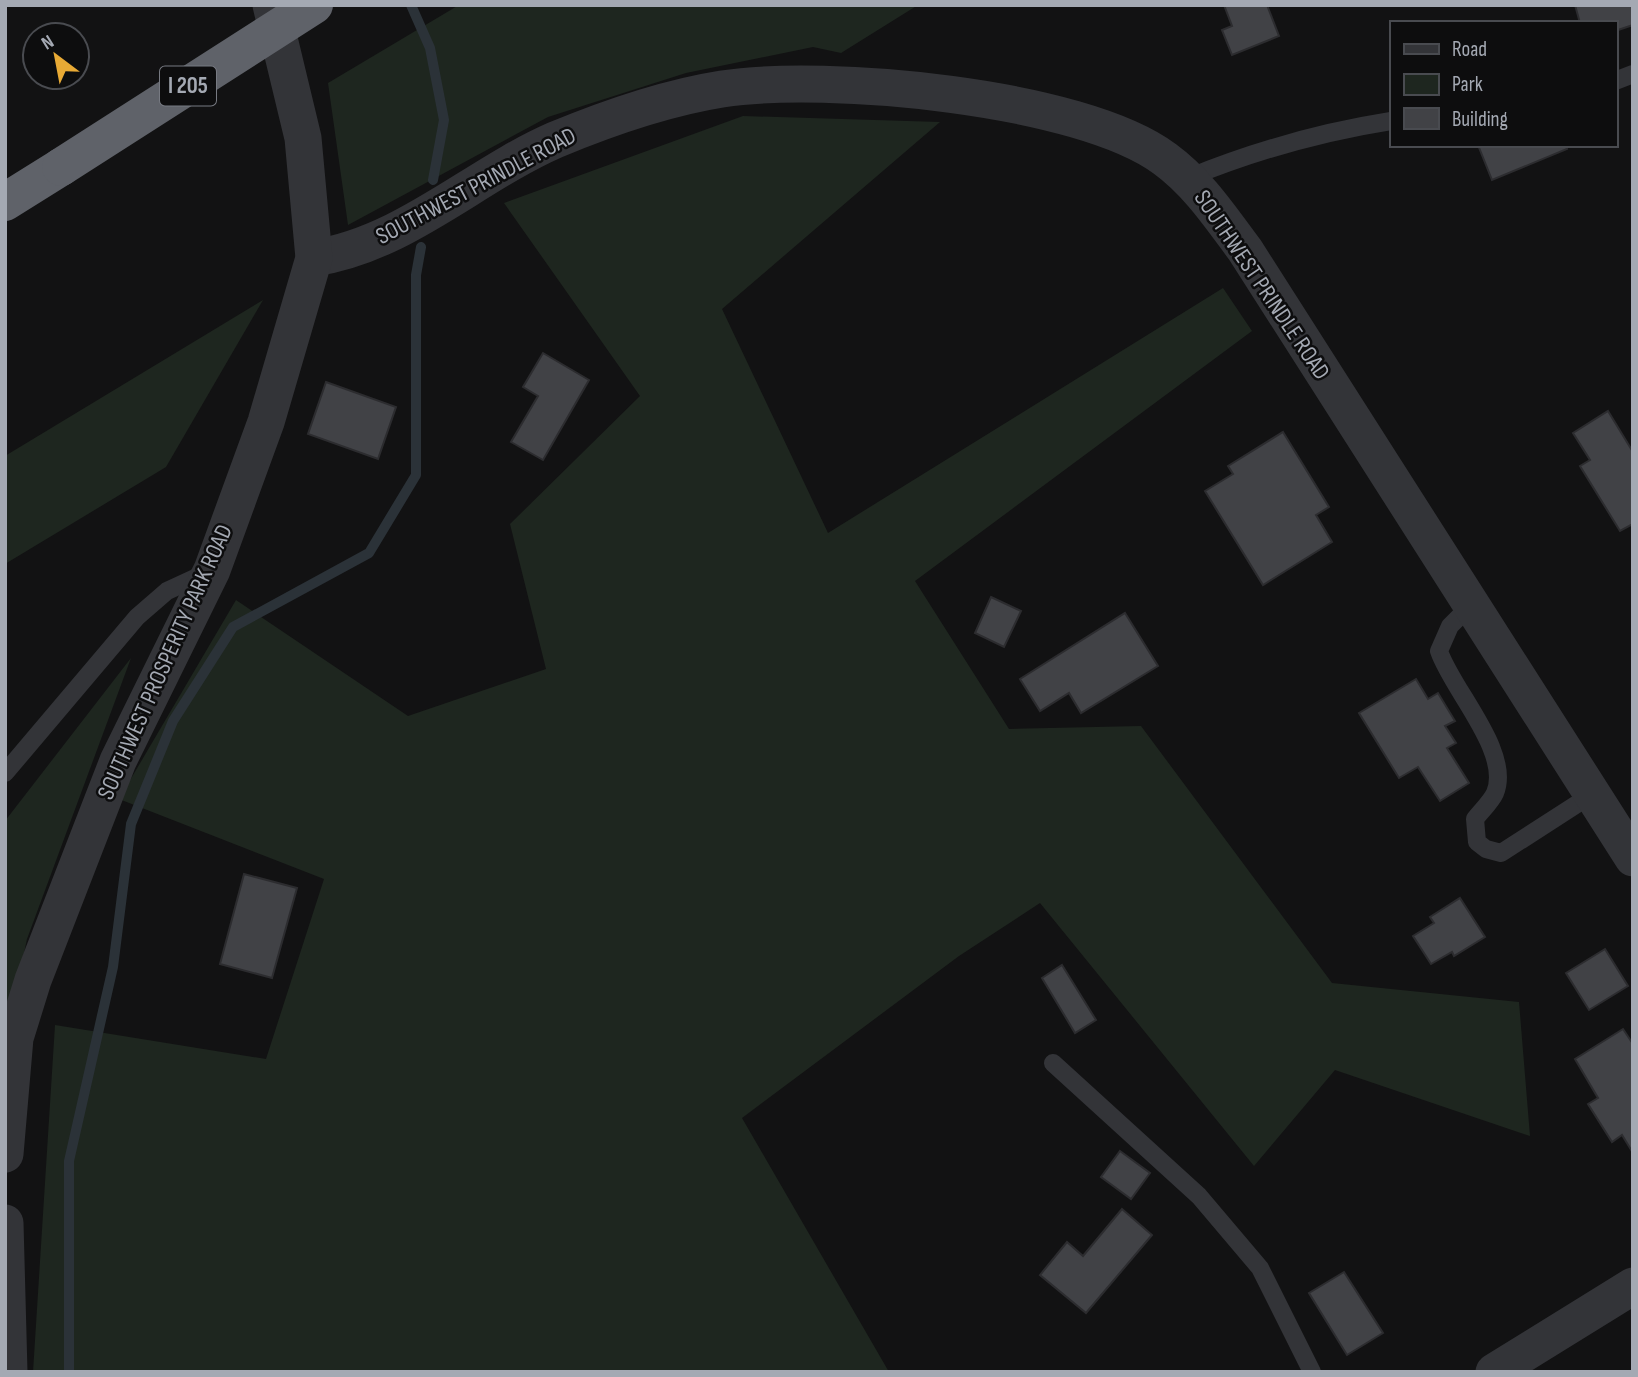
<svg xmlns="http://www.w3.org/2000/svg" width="1638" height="1377" viewBox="0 0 1638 1377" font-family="'Sofia Sans Condensed',sans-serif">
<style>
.green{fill:#1e261f}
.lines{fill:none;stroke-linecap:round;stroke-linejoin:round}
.stream{stroke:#2b3238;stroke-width:10}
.building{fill:#414246;stroke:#2c2c2f;stroke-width:2}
.service{stroke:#333438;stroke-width:18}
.minor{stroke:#333438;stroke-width:37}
.motorway{stroke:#5f6269;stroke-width:38}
.motorway-bridge{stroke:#5f6269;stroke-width:38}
.labels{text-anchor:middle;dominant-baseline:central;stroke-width:5;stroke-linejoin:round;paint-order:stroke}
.shield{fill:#0d0d0e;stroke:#777a82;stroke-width:2}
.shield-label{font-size:23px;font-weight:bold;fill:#a4a9b3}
.street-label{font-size:24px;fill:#a4a9b3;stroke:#0d0d0e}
</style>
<rect width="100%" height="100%" fill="#121213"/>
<g class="green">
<path d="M459 5H918L841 53 813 47 686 73 548 117 348 225 328 83Z"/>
<path d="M743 116 940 122 722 309 828 533 1223 288 1252 331 915 581 1009 729 1141 726 1332 983 1519 1002 1530 1136 1335 1070 1254 1166 1040 903 959 956 742 1118 889 1372H33L55 1025 266 1059 324 879 119 799 236 600 408 716 546 669 510 524 640 396 504 203Z"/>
<path d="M263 300 166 467 5 564V456Z"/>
<path d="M131 658 27 939 5 1040V821Z"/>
</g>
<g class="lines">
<g class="stream">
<path d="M411 5 430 48 444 120 433 180"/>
<path d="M69 1372V1161L113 967 131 824 173 721 233 627 369 553 416 475V275L421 247"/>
</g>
</g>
<g class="building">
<path d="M1224 5H1267L1279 36 1232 55 1222 30 1232 26Z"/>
<path d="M1575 5H1633V25L1615 31V23H1580Z"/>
<path d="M1478 145H1566L1567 149 1492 180Z"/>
<path d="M543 353 589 380 543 460 511 442 538 396 523 387Z"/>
<path d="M326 382 396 407 378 459 308 434Z"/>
<path d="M1608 411 1633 452V524L1620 531 1580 466 1590 460 1573 433Z"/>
<path d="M1283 432 1329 507 1316 515 1332 542 1263 585 1205 491 1233 474 1228 466Z"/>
<path d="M991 597 1021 611 1004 647 975 633Z"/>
<path d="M1125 613 1158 666 1081 713 1069 693 1040 711 1020 679Z"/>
<path d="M1416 679 1428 699 1438 693 1455 721 1445 726 1456 743 1447 748 1469 783 1440 801 1418 767 1399 778 1359 713Z"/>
<path d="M244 874 297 888 272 978 220 964Z"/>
<path d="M1460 898 1485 937 1454 956 1452 952 1431 964 1413 936 1434 923 1430 917Z"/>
<path d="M1605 949 1628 986 1589 1010 1566 973Z"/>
<path d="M1062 965 1096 1020 1075 1033 1042 978Z"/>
<path d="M1623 1029 1633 1044V1153L1622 1135 1612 1142 1588 1104 1598 1098 1575 1059Z"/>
<path d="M1120 1151 1150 1173 1131 1199 1101 1177Z"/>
<path d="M1122 1209 1152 1235 1086 1313 1040 1275 1067 1242 1083 1256Z"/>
<path d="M1344 1272 1383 1333 1347 1355 1309 1293Z"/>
</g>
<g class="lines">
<g class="service">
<path d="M1615 81 1633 74"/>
<path d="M1188 178C1254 151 1321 132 1391 121"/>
<path d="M1471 605 1450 626 1439 651C1452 690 1512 752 1495 793 1491 802 1481 811 1475 819L1477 842 1486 849 1501 853 1591 795"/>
<path d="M5 773 137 617 167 591 206 573"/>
<path d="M1053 1063 1199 1196 1260 1268 1312 1372"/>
</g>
<g class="minor">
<path d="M314 258C405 244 473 176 555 140 608 118 665 98 722 89 826 73 1081 96 1165 159 1198 183 1221 218 1245 250L1633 858"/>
<path d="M5 1154 15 1038 33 980 118 761 212 570 266 422 314 258 303 138 271 5"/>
<path d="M5 1223 9 1372"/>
<path d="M1494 1372 1633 1286"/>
</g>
<path class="motorway" d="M5 202 61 167"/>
<path class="motorway-bridge" d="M61 167 314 5"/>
</g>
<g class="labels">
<rect class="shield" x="160" y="66.5" width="56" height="39" rx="5"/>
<g class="shield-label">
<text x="188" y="86">I 205</text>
</g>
<g class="street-label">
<text transform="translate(476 186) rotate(-28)">SOUTHWEST PRINDLE ROAD</text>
<text transform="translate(1262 285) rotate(56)">SOUTHWEST PRINDLE ROAD</text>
<text transform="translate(165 662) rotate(-66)">SOUTHWEST PROSPERITY PARK ROAD</text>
</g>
</g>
<rect width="1638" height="1377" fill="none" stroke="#a4a9b3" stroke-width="14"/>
<rect x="1390" y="21" width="228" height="126" fill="#0d0d0e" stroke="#494b50" stroke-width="2"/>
<rect x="1404" y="44" width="35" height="10" fill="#333438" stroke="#494b50" stroke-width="2"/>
<text x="1452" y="56" font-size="21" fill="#a4a9b3">Road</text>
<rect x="1404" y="74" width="35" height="21" fill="#1e261f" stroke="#494b50" stroke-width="2"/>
<text x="1452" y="91" font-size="21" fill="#a4a9b3">Park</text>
<rect x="1404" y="108" width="35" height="21" fill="#414246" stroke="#494b50" stroke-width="2"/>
<text x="1452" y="126" font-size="21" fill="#a4a9b3">Building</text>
<g transform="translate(56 56) rotate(328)"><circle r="33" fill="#0d0d0e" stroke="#494b50" stroke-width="2"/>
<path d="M0-5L12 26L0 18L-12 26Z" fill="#e8aa35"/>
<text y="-10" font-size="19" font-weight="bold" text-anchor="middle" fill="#a4a9b3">N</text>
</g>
</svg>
